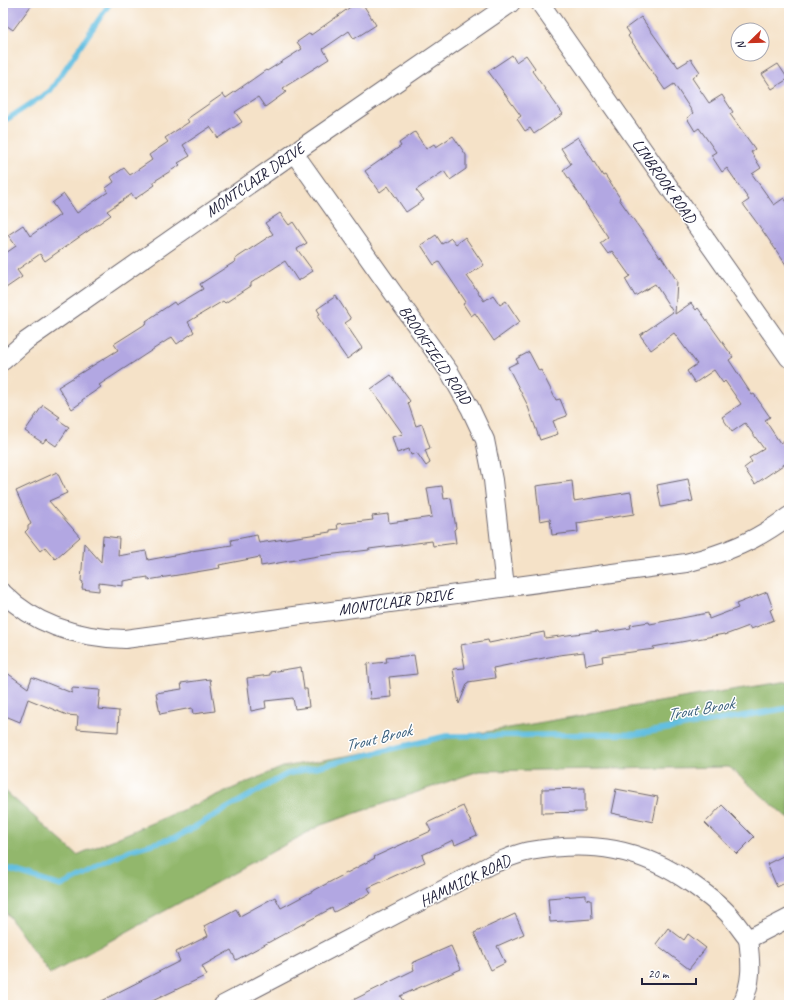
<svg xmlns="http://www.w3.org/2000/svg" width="792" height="1008" viewBox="0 0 792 1008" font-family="Caveat,sans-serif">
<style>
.forest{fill:#92b76c;stroke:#5a6c54}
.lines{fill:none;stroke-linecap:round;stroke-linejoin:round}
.stream{stroke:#63bfe1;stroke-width:5.5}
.building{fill:#b2a7e2}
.minor-casing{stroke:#6c656c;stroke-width:20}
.minor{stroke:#fff;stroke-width:18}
.labels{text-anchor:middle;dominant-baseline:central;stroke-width:3;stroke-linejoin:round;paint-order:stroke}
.street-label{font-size:16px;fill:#22223b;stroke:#fff}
.water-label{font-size:17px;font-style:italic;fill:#3c617d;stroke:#fff}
</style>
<rect width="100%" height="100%" fill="#fff"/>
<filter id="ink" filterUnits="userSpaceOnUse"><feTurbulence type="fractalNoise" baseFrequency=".025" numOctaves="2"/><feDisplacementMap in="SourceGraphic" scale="8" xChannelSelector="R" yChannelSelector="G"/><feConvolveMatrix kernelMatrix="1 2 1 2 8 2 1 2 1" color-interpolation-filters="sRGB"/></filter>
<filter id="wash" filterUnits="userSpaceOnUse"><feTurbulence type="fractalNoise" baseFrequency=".012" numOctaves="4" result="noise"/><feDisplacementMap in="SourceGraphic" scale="16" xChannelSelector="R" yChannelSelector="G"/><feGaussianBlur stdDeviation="0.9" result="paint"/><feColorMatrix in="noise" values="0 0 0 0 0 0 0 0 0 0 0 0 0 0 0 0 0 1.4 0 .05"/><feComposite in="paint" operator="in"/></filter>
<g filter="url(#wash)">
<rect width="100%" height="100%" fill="#f5e2c8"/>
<path class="forest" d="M789 681V819L729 767 479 771 321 825 50 974 3 908V789L77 855 283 767 700 695Z"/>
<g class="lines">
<g class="stream">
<path d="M3 122 50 91 110 3"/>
<path d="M3 868 61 886 130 850 177 837 287 774 446 736 637 734 789 708"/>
</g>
</g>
<g id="blocks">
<g class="building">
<path d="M3 3H33L13 30 3 23Z"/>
<path d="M356 3H360L362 6H364L376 25 354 39 349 31 323 49 329 59 283 88 286 92 265 107 258 97 235 112 242 122 218 138 210 127 183 145 190 156 178 163 180 165 153 182 155 185 135 199 132 194 107 211 111 215 45 261 40 254 17 270 22 277 3 290V247L6 253 16 246 8 235 23 225 30 236 60 215 52 203 64 194 77 213 108 192 106 188 114 182 111 177 124 168 130 175 152 160 149 155 168 142 165 138 189 122 187 119 223 94 226 98 266 70 267 71 302 49 297 42 310 33 311 35Z"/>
<path d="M641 17 673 62 674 61 678 67 691 59 700 72 692 78 709 103 722 95 733 112 730 114 755 149 751 152 761 168 752 174 774 205 784 198 789 205V269L760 227 743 204 749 200 727 168 722 172 711 155 716 152 699 128 695 131 687 118 693 113 674 84 665 90 628 36 630 34 626 28Z"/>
<path d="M512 55 516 62 526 55 535 68 532 71 563 114 534 134 530 128 525 131 517 119 521 116 488 71Z"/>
<path d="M778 64 788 79 772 89 762 74Z"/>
<path d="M415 132 426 149 434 144 436 147 453 136 466 155V169L450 180 444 171 416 190 424 200 406 212 388 186 380 192 365 171 401 146 399 143Z"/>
<path d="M578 137 603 176 605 175 620 198 619 199 660 257 661 256 677 281 675 314 691 303 696 310 698 308 733 357 729 360 752 395 754 394 770 417 765 420 780 443 789 437V461L755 484 744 468 752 462 749 458 764 449 745 423 732 432 722 417 741 404 725 381 723 383 714 370 695 383 687 371 697 364 674 333 651 350 640 335 673 312 655 284 635 296 625 279 630 276 612 251 608 254 600 243 608 237 563 170 571 164 561 148Z"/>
<path d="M280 213 289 225 293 222 307 243 297 249 313 271 298 281 285 261 251 283V286L225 303 223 301 188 322 194 332 177 344 172 337 99 385 101 387 82 400V402L72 409 58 387 118 350 114 344 147 323 146 321 174 302 176 305 203 289 200 284 236 261 235 259 273 234 265 223Z"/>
<path d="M436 235 442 244 451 238 456 244 465 237 484 265 467 276 484 301 493 295 500 305 506 301 520 322 494 341 475 313 471 316 463 304 466 302 439 262 434 265 421 245Z"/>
<path d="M336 296 351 319 345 323 362 348 347 359 317 316 320 314 317 309Z"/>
<path d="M529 352 539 371 541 370 556 400 560 399 567 416 553 421 558 434 540 440 527 404 508 367 518 362 516 359Z"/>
<path d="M391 375 410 401 408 403 416 426 422 424 430 448 425 450 430 463 426 466 417 453 411 455 409 449 397 453 392 437 403 434 371 389Z"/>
<path d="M43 405 60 417 57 419 69 427 56 446 46 439 43 443 25 431Z"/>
<path d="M57 472 67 493 49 501 80 537 55 559 45 547 40 551 25 532 28 529V526L31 524 16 491Z"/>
<path d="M688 479 693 501 661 507 657 485Z"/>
<path d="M572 481 574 501 631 492 634 514 577 523 578 532 552 535 550 519 540 521 536 486Z"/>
<path d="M442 486 444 499 451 498 456 528 454 530 456 543 433 546 432 541 369 549V550L318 556 261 566 260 557 219 565 220 568 148 580V577L123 581V586L99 583V591L82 589 83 582 81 581 84 543 101 562 103 536 119 538 118 556 146 551 148 560 191 552V551L232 545 231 540 257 535 259 543 330 532V530L338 529 337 524 373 520 372 516 388 514 389 523 432 517 427 488Z"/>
<path d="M767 592 773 609 770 610 774 620 751 629 749 626 725 635 724 634 692 640 653 647 654 649 602 656 603 662 586 665 584 652 559 655 493 668 495 678 468 682 459 704 453 669 465 668 461 645 488 640 489 643 544 632 545 638 598 631 599 633 631 628 630 625 649 622 650 624 708 613 709 619 738 608 736 604Z"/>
<path d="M414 655 417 674 389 677 391 697 370 699 367 664 387 662 386 658Z"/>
<path d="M301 667 304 689H307L309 707 295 709 293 698 265 701 266 708 251 711 247 678 270 675V672Z"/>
<path d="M3 670 28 688 32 677 72 693V688L100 690 98 709 119 711 118 732 77 729 78 716 67 715 28 699 20 722 3 715Z"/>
<path d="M210 679 215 711 193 714 192 708 160 714 156 693 182 689 181 683Z"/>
<path d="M585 788V812L542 813V789Z"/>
<path d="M616 789 658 797 653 822 611 813Z"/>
<path d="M722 805 754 837 737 854 705 823Z"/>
<path d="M463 806 477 835 455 845 453 840 422 855 425 862 368 888 371 893 334 912 332 908 236 960 231 950 202 966 207 975 144 1005H93L180 961 176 952 208 936 204 926 236 909 240 916 275 897 281 908 375 858 374 857 431 831 427 823Z"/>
<path d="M789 853V881L777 887 767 864Z"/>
<path d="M586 895V899L591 900 592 919 550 922 548 898Z"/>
<path d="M515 914 524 934 497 946 505 963 491 970 474 933Z"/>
<path d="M668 928 684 940 688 934 706 948 689 969 656 944Z"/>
<path d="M451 946 461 969 400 996 403 1001 394 1005H343L414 970 412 963Z"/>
</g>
</g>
</g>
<g filter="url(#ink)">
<use href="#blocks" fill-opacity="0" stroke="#6c656c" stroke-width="1"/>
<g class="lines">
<defs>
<g id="minor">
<path d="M540 3 789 358"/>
<path d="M294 153 450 373 470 408 485 440 493 480 505 587"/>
<path d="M3 361 26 341 294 153 511 3"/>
<path d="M3 593C36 626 80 638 125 639L686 563C728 552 754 542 789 516"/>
<path d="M223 1005 492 864C504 860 517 853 530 851 591 840 641 848 692 884 706 894 720 904 731 917 737 924 742 932 748 939L789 918"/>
<path d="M741 1005C753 983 751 962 748 939"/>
</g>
</defs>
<use href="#minor" class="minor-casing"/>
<use href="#minor" class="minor"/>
</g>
</g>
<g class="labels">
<g class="street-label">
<text transform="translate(255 180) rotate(-35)">MONTCLAIR DRIVE</text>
<text transform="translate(664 181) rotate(55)">LINBROOK ROAD</text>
<text transform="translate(435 355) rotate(56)">BROOKFIELD ROAD</text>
<text transform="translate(396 602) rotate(-8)">MONTCLAIR DRIVE</text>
<text transform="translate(465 881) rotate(-26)">HAMMICK ROAD</text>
</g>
<g class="water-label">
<text transform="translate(700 709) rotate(-10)">Trout Brook</text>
<text transform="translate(378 738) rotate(-14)">Trout Brook</text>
</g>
</g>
<rect width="792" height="1008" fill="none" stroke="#fff" stroke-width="16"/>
<g transform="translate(750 42) rotate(247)"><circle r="19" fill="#ffffff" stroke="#a7a7b1"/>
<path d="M0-3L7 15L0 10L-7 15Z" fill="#c8321e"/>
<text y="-6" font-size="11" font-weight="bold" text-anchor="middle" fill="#22223b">N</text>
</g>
<path d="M642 978v6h54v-6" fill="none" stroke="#22223b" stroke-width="2"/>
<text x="648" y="978" font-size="12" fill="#22223b" stroke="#ffffff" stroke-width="3" paint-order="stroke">20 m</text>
</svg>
